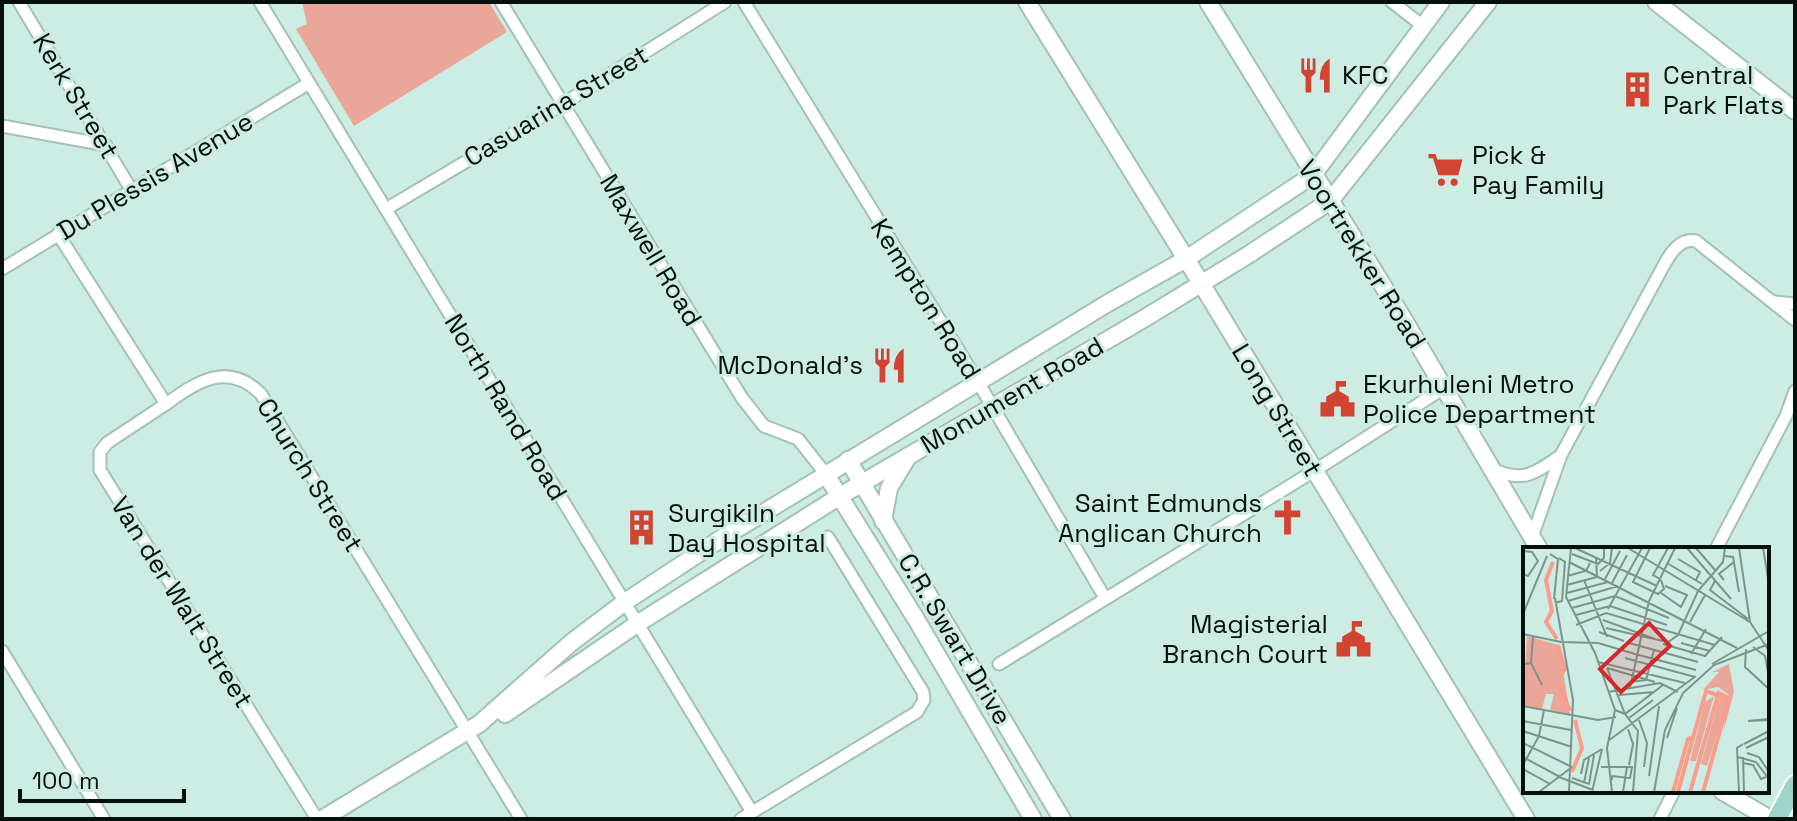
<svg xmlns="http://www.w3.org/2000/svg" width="1797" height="821" viewBox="0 0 1797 821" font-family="'Space Grotesk',sans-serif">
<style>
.green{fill:#eba69a}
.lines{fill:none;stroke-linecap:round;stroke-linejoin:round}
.street-casing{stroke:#a3c1b8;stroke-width:15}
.secondary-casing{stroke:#a3c1b8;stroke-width:20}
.primary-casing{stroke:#fff;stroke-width:22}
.street{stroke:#fff;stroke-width:11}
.secondary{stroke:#fff;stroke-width:16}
.primary{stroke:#9bd6c8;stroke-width:18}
.labels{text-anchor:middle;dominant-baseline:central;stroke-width:6;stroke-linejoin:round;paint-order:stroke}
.poi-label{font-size:26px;fill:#06100d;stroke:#cdece3;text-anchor:start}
.street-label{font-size:26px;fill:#06100d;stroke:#cdece3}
.inset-river{fill:none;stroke:#fd9c8b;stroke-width:4}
.inset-road{fill:none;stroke:#7d948d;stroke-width:2}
.view{fill:#d62828;fill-opacity:0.15;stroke:#d62828;stroke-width:4}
.inset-edge{fill:none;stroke:#06100d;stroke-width:4}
</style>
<rect width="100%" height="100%" fill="#cdece3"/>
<path class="green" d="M302 2H489L507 32 354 126 296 29 307 24Z"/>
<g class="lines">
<defs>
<g id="street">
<path d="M19 2 132 191"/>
<path d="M260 2 752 812"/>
<path d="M501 2 742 398 764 426 798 439 825 473"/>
<path d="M744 2 978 382 1105 598"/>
<path d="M1392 2 1423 26"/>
<path d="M2 126 106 145"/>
<path d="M386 209 563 104 725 2"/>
<path d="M58 234 166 404C198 381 228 361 261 394L521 819"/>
<path d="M2 269 309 83"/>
<path d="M1775 302 1795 304"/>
<path d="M166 404 107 443 100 452V470L317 819"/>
<path d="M1492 469C1523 483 1534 474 1560 456"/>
<path d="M1532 537 1561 455 1665 263C1672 251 1681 238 1696 241L1795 320"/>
<path d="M1716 549 1786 416 1795 391"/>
<path d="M2 651 104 819"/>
<path d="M999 664 1314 471 1444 388"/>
<path d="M741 819 917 712 924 700 923 692 828 537"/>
<path d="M1660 819 1674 791"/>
</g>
<g id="secondary">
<path d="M1027 2 1201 283 1526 819"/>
<path d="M1208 2 1401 315 1539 549"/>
<path d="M1656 2 1795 111"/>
<path d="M848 460 1062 819"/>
<path d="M825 473 916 619 1033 819"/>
<path d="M883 521 889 488 906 460"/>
<path d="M505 714 637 624 840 496 1145 318 1248 255 1330 201 1488 2"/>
<path d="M1722 791 1770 819"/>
<path d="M322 819 479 724 572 642 625 602 722 538 1108 303 1186 259 1313 175 1441 2"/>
</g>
<path id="primary" d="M1777 819 1795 785"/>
</defs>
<use href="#street" class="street-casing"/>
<use href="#secondary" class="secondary-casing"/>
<use href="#primary" class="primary-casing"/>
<use href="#street" class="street"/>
<use href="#secondary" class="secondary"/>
<use href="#primary" class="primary"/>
</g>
<defs>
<symbol id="restaurant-bare" viewBox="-9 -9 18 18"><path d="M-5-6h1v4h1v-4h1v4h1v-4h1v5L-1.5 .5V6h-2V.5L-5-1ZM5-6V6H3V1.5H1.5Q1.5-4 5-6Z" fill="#d04431" stroke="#cdece3" stroke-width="2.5" paint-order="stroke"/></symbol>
<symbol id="building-bare" viewBox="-9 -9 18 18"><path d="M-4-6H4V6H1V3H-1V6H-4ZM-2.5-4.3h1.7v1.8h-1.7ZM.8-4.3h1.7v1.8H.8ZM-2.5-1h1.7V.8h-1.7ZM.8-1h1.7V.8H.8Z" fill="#d04431" stroke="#cdece3" stroke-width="2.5" paint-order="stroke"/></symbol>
<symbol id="supermarket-bare" viewBox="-9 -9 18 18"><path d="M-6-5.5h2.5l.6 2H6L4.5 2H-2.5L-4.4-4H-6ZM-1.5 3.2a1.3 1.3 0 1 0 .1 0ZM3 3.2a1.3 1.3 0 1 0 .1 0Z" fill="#d04431" stroke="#cdece3" stroke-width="2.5" paint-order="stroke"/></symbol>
<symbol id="civic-bare" viewBox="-9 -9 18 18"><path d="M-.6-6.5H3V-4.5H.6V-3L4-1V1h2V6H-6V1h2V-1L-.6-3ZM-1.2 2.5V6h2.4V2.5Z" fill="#d04431" stroke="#cdece3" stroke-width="2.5" paint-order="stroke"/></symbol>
<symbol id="church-bare" viewBox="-9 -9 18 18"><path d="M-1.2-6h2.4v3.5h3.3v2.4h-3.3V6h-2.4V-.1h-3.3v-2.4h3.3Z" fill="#d04431" stroke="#cdece3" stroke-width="2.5" paint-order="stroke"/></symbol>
</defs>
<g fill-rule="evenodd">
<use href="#restaurant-bare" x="1290" y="50" width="51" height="51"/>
<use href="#building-bare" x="1612" y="64" width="51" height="51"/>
<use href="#supermarket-bare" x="1420" y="144" width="51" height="51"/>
<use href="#restaurant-bare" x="864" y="340" width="51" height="51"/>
<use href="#civic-bare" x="1312" y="374" width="51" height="51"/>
<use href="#church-bare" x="1262" y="492" width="51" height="51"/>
<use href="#building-bare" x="616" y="502" width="51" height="51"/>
<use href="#civic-bare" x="1328" y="614" width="51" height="51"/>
</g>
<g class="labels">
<g class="poi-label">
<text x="1342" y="75">KFC</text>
<text x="1663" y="75">Central<tspan x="1663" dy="30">Park Flats</tspan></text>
<text x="1472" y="155">Pick &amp;<tspan x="1472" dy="30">Pay Family</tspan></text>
<text x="863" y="365" text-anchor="end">McDonald's</text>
<text x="1363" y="384">Ekurhuleni Metro<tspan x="1363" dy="30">Police Department</tspan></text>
<text x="1262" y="503" text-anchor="end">Saint Edmunds<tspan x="1262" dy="30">Anglican Church</tspan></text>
<text x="668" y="513">Surgikiln<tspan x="668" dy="30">Day Hospital</tspan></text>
<text x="1328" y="624" text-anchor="end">Magisterial<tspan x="1328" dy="30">Branch Court</tspan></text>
</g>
<g class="street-label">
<text transform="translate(76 96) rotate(59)">Kerk Street</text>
<text transform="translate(556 106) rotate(-31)">Casuarina Street</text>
<text transform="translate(155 176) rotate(-31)">Du Plessis Avenue</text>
<text transform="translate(651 250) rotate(59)">Maxwell Road</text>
<text transform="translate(1362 254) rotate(58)">Voortrekker Road</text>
<text transform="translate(926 299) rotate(58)">Kempton Road</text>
<text transform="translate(1012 395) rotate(-30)">Monument Road</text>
<text transform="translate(506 407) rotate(59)">North Rand Road</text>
<text transform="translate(1277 410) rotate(59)">Long Street</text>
<text transform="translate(310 475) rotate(58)">Church Street</text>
<text transform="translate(182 602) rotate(58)">Van der Walt Street</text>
<text transform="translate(955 639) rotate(59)">C.R. Swart Drive</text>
</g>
</g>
<g transform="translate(1523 547)">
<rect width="246" height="246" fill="#cdece3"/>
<path d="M4 89 36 98 47 167 27 163 31 147H23L19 162 0 158ZM206 117 211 145 200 186 206 148 195 140 180 143 196 125H189ZM197 147 205 152 184 219 178 217ZM191 149 173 214H167L182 155Z" fill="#eba69a"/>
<path class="inset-river" d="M30 15 23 33 29 64 23 75 34 92M35 98 42 122 38 128M37 138 47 164M49 225 59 201 52 173M150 245 165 192 170 190M155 245 183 144 194 148M167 245 196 144M180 245 206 151 196 146"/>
<path class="inset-road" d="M48 1 43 50 72 106 92 163 84 201 89 245M52 1 134 39M105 1 227 75M127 1 110 35 135 47 141 42 138 33M164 1 208 52M173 1 192 23M216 1 227 75 246 104M240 1 246 37M0 4 9 5 15 14 5 29 0 27M27 7 35 12 31 52M49 7 75 17 81 11V1M202 9 210 10 216 45M155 12 177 25 173 33M46 15 214 101M144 16 179 37M77 24 87 16 89 1M44 29 63 24 67 16M82 32 97 4M137 32 130 28 145 1M61 33 84 90M201 33 196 27 211 15M192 34 187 43 225 72M89 36 104 8M44 38 74 30 73 10M44 46 85 35M138 46 158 60 164 48 142 39M32 51 50 153 46 245M45 54 95 39M32 56 39 54 42 15 36 11M49 61 92 49 146 71M85 62 119 1M0 67 24 9M53 68 87 59 144 78M80 73 132 92M167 75 182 48M53 78 83 66 192 98M83 81 140 94M76 85 101 94M0 87 38 95 75 96 112 107M106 96 175 115M158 96 187 104M140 97 182 109 199 90M141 98 155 88 175 44 200 15 202 1M230 100 242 109 246 130M223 102 222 120 246 142M112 107 173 123M168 107 183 82M102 111 172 130M75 115 162 136M8 116 19 138M0 117 8 116 10 90M189 117 246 84M84 121 102 167 115 184 110 245M84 121 132 135M107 135 123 133 131 103M107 141 126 54 152 1M85 145 137 136 155 145M96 148 131 145M0 159 75 173 93 170M92 163 102 167 140 138M106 171 130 153M246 172 225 174 246 173M116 173 124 196 121 220M0 174 48 183M105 182 110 197 106 218M0 184 49 200M144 191 154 161M85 194 173 129M0 196 49 220M221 197 246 184M223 201 246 190M224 206 236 210 246 225M0 210 37 230M215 210 233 215 246 232M220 210 221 245M220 216 230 218 238 232 243 230M0 218 16 189 21 163M78 220H109L107 231 89 229V233M0 222 27 237M58 227 61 213 79 202M126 229 136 159M36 230 70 243M49 231 66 237 71 208M61 236 66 211M16 245 49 220M69 245 79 202M100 245 104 220M131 245 142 183 160 146 191 118 246 97M216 245 214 201 220 197"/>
<path class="view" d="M126 76 147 99 98 145 77 122Z"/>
<rect width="246" height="246" class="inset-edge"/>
</g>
<rect width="1797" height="821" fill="none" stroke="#06100d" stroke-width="8"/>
<path d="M20 789v12h164v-12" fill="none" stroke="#06100d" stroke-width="4"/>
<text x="32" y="789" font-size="24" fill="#06100d" stroke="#cdece3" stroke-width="6" paint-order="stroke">100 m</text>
</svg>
